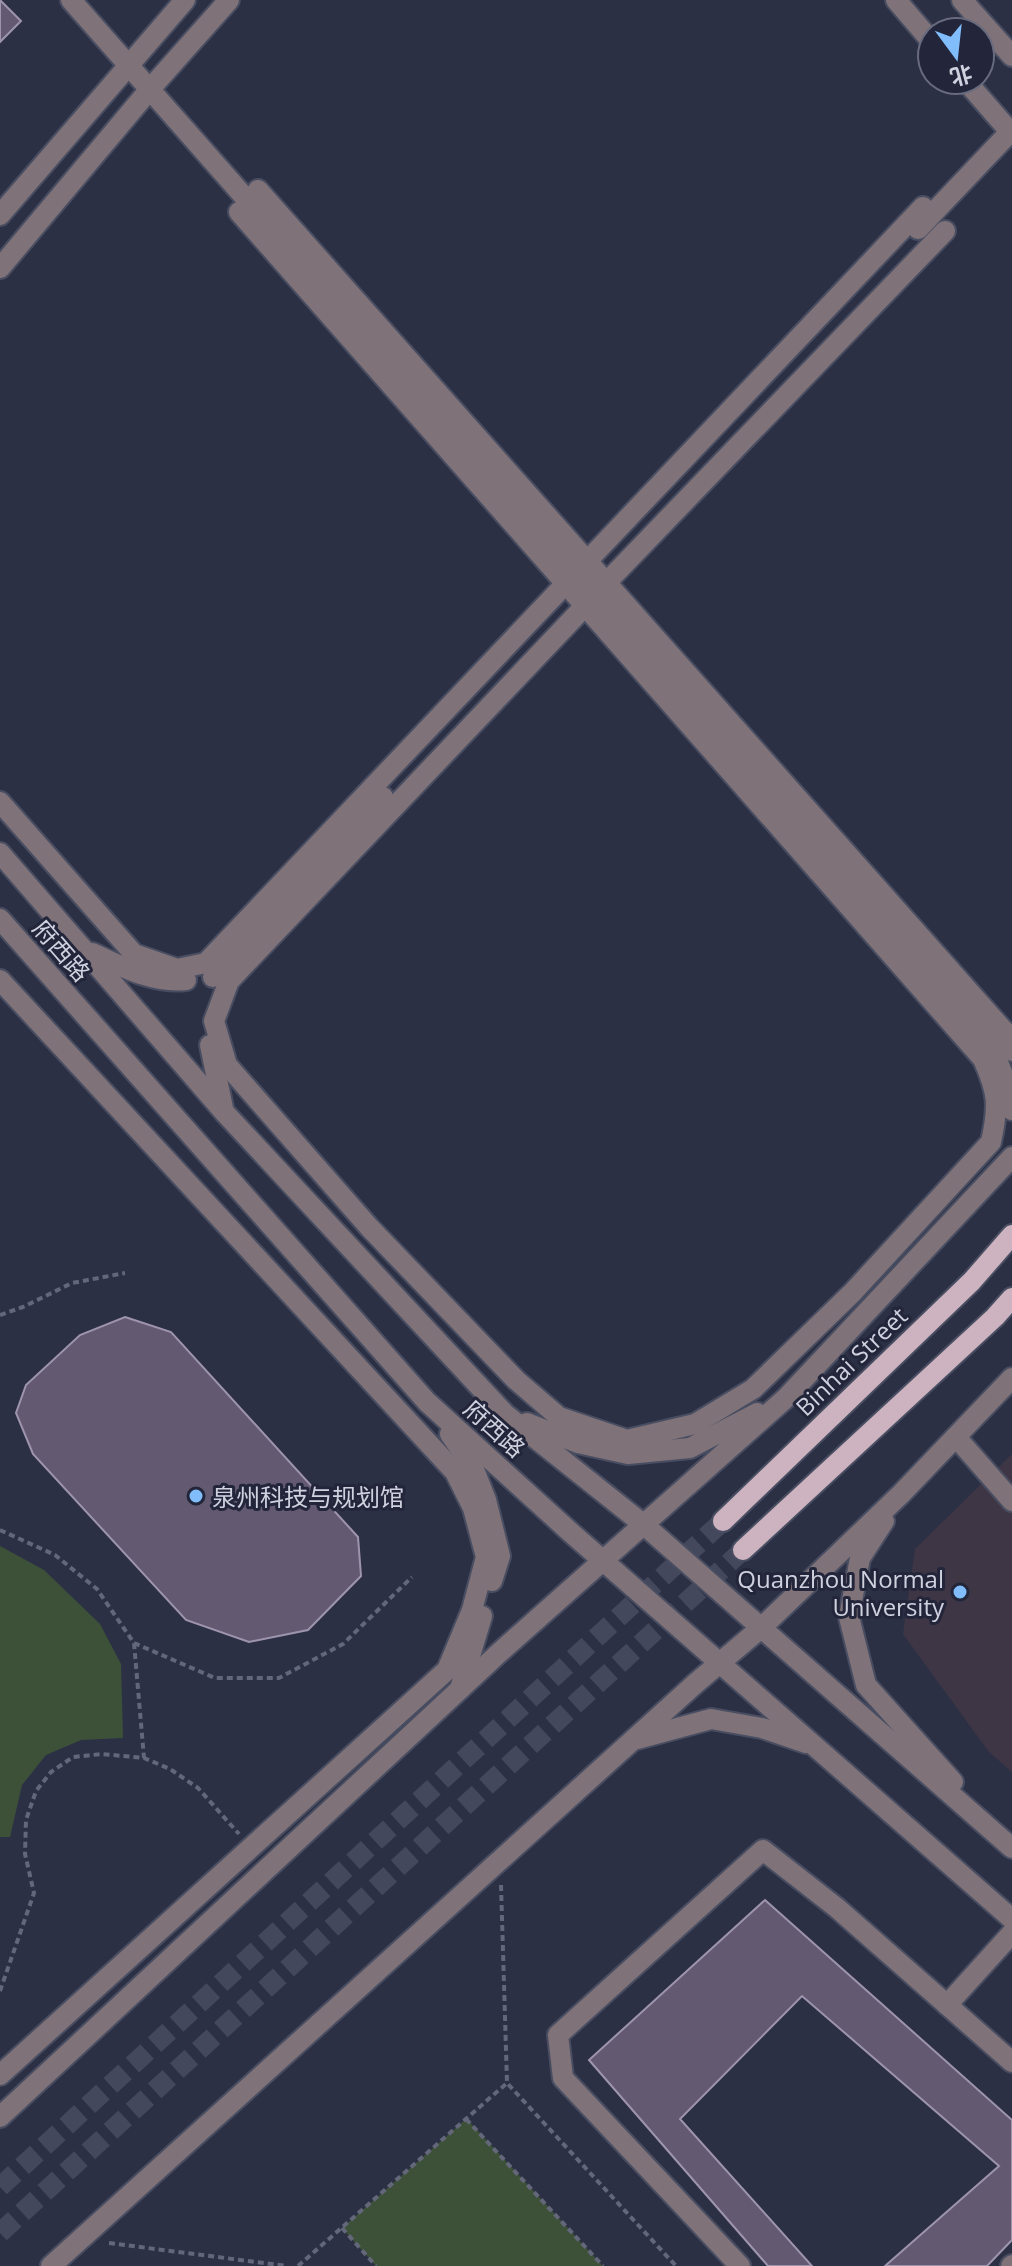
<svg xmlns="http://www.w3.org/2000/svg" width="1012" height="2266" viewBox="0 0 1012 2266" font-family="'Open Sans','Noto Sans SC',sans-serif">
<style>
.education{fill:#3e3545}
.green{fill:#3c5138}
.building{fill:#635a71;stroke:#9e94ae;stroke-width:2}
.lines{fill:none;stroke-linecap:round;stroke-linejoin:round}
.major-tunnel{stroke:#44485c;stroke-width:20;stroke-dasharray:20 10;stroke-linecap:butt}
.minor-casing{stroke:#494d61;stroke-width:24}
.major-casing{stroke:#494d61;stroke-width:24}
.path{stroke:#636779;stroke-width:4;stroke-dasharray:6 4;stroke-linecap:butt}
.minor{stroke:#7f7379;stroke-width:20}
.major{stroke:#ccb3bf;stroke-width:20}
.poi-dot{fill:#80bdfa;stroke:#23263b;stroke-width:3}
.labels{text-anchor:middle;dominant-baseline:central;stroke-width:6;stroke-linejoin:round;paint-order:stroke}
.street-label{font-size:24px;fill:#cfd1df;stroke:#23263b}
.poi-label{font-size:24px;fill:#cfd1df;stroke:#23263b;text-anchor:start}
</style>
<rect width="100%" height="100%" fill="#2c3045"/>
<path class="education" d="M1012 1454V1772L989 1752 903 1634 915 1549Z"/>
<g class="green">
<path d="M0 1546 44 1570 100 1624 121 1664 123 1738 81 1740 46 1755 22 1785 10 1837H0Z"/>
<path d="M466 2119H467L603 2266H376L342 2228Z"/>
</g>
<g class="building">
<path d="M0 0 21 21 0 42Z"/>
<path d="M125 1317 171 1332 358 1537 361 1576 308 1630 249 1642 186 1620 33 1454 16 1413 26 1385 80 1335Z"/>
<path d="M765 1900 1012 2120V2240L987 2266H885L999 2166 802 1996 680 2119 812 2266H768L589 2060Z"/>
</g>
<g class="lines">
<g class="major-tunnel">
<path d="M0 2187 723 1521"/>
<path d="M0 2233 743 1550"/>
</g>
<defs>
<g id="minor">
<path d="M71 0 991 1045"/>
<path d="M896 0 932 42"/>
<path d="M962 0 1012 56"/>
<path d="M965 80 1012 134"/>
<path d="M258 190 1005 1032 1012 1035"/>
<path d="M239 212 567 585 585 606 983 1059C998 1092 999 1106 991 1142L853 1292 753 1389 695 1424 627 1440 559 1417 516 1380 369 1227 227 1065 214 1021 229 981 585 606 606 583 945 231"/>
<path d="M0 215 185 0"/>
<path d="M918 229 1012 130"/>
<path d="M0 268 150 89 229 0"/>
<path d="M0 802 134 954 177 969 206 963 923 207"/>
<path d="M0 853 224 1112 505 1414 643 1524 1012 1848"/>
<path d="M0 919 427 1402 568 1530 1012 1919"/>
<path d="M92 953C121 966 153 984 186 980"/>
<path d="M213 977 383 797"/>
<path d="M0 980 455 1472 473 1508 486 1557 472 1610 447 1670 0 2075"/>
<path d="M210 1045 223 1108"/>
<path d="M1012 1051 991 1045 1006 1082 1012 1110"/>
<path d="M527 1423 578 1443 628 1454 690 1448 757 1413"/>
<path d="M450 1434 473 1467 486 1500 500 1556 492 1581"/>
<path d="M956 1437 1012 1501"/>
<path d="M884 1521 860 1558 849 1617 866 1685 953 1782"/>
<path d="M460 1689 482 1616"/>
<path d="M637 1739 711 1719 762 1728 806 1743"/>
<path d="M947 2005 1012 1933"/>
<path d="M0 2117 500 1652 786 1398 1012 1157"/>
<path d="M51 2266 696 1683 761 1628 901 1494 1012 1378"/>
<path d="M740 2266 563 2078 558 2035 763 1850 837 1908 1012 2062"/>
<path d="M1011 2266 1012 2265"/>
</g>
<g id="major">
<path d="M723 1521 972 1281 1012 1235"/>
<path d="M743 1550 995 1317 1012 1298"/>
</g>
</defs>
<use href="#minor" class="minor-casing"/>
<use href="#major" class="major-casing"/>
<g class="path">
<path d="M0 1315 23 1307 72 1283 125 1273"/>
<path d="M0 1530 55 1555 97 1589 134 1643 144 1758"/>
<path d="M134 1643 215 1678H279L343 1644 412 1577"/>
<path d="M501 1885 507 2083 676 2266"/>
<path d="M0 1991 34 1893 25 1854 26 1820 36 1791 51 1772 73 1757 102 1754 144 1758 170 1769 198 1788 239 1834"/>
<path d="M466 2119 603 2266"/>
<path d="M342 2228 376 2266"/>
<path d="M109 2243 287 2266"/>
<path d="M298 2266 507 2083"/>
</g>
<use href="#minor" class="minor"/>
<use href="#major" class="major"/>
</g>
<g class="poi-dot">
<circle cx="196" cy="1496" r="8"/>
<circle cx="960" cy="1592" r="8"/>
</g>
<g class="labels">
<g class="street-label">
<text transform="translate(62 950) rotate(49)">府西路</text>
<text transform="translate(851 1361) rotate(-44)">Binhai Street</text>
<text transform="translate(495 1428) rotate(42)">府西路</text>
</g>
<g class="poi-label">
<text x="212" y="1496">泉州科技与规划馆</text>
<text x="944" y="1578" text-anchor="end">Quanzhou Normal<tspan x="944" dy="28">University</tspan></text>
</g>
</g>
<g transform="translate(956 56) rotate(165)"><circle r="38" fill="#23263b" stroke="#686a7d" stroke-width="2"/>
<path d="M0-6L14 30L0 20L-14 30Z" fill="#80bdfa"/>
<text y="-12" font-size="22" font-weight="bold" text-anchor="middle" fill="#cfd1df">北</text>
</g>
</svg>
